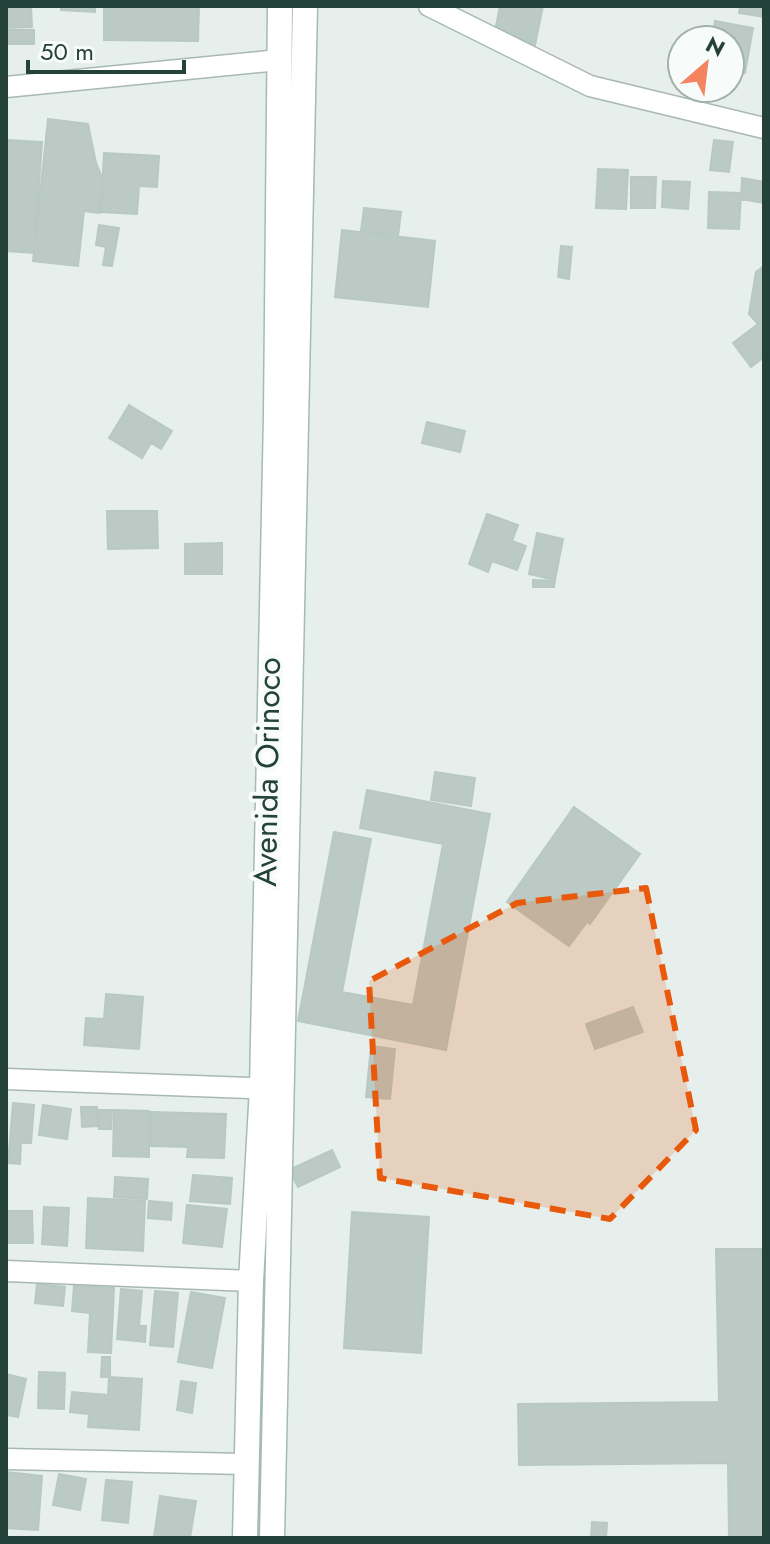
<svg xmlns="http://www.w3.org/2000/svg" width="770" height="1544" font-family="Jost,sans-serif">
	<style>
		.building { fill: #bbcac4; stroke: #b8c9c2; stroke-width: 2 }
		.lines { fill: none; stroke-linecap: round; stroke-linejoin: round }
		.street-casing { stroke: #a8b8b2; stroke-width: 23 }
		.secondary-casing { stroke: #a4bbb3; stroke-width: 27 }
		.street { stroke: #fff; stroke-width: 20 }
		.secondary { stroke: #fff; stroke-width: 24 }
		.marked { fill: #e8590c; fill-opacity: 0.2; stroke: #e8590c; stroke-width: 6; stroke-dasharray: 16 10; stroke-linejoin: round }
		.labels { text-anchor: middle; dominant-baseline: central; stroke-width: 8; stroke-linejoin: round; paint-order: stroke }
		.street-label { font-size: 32px; fill: #24423a; stroke: #f7fbf9 }
	</style>
	<rect width="100%" height="100%" fill="#e6efeb"/>
	<path class="building" d="M6 6H31L32 27 6 28Z
		M61 6H95V12L61 10Z
		M104 6H199L198 41 104 40Z
		M500 6H543L535 45 494 36Z
		M740 6H764V17L739 13Z
		M715 21 753 28 745 73 730 70V40H712Z
		M6 30H34V44H6Z
		M48 119 88 124 96 163 103 180 99 213 84 211 78 266 33 261Z
		M6 140 42 142 34 253 6 251Z
		M714 140 733 142 729 172 710 170Z
		M104 153 159 156 157 187 139 186 137 214 101 212Z
		M598 169 628 170 626 209 596 208Z
		M631 177H656L655 208H631Z
		M742 178 764 182V203L741 199Z
		M663 181 690 182 688 209 662 207Z
		M709 192 741 193 739 229 708 228Z
		M364 208 401 212 398 236 361 231Z
		M99 225 119 228 112 266 103 265 106 247 96 245Z
		M342 230 435 241 428 307 335 297Z
		M561 246 572 247 569 279 558 277Z
		M764 266V357L751 367 733 343 758 324 749 314 756 272Z
		M129 405 172 431 161 449 151 443 142 458 109 438Z
		M427 422 465 431 460 452 422 443Z
		M107 511H157L158 548 108 549Z
		M487 514 518 525 512 541 526 546 517 570 492 561 488 572 469 564Z
		M537 533 563 539 555 580 529 574Z
		M222 543V574H185V544Z
		M533 580 555 581 554 587H533Z
		M435 772 475 778 471 806 431 800Z
		M367 790 490 814 446 1050 298 1021 334 832 371 839 342 992 413 1005 443 844 360 828Z
		M574 807 640 854 590 924 587 922 569 946 507 902Z
		M106 994 143 997 139 1049 84 1045 86 1018 104 1019Z
		M633 1007 643 1032 595 1049 586 1024Z
		M371 1046 395 1049 390 1099 366 1097Z
		M13 1103 34 1105 31 1143H21L20 1164 8 1163Z
		M43 1105 71 1109 67 1139 39 1135Z
		M81 1107H97L98 1126 82 1127Z
		M99 1110H112L111 1129H99Z
		M114 1110 149 1111V1157L113 1156Z
		M151 1112 226 1114 224 1158 187 1157 188 1147 151 1146Z
		M332 1150 340 1167 298 1187 289 1170Z
		M193 1175 232 1178 230 1204 190 1201Z
		M115 1177 148 1179 147 1199 114 1197Z
		M88 1198 145 1201 143 1251 86 1248Z
		M149 1201 172 1203 171 1220 148 1218Z
		M187 1205 227 1209 222 1247 183 1243Z
		M44 1207 69 1208 67 1246 42 1244Z
		M6 1211H32L33 1243H6Z
		M352 1212 429 1217 421 1353 344 1348Z
		M716 1249H764V1538H729L728 1463 519 1465 518 1404 719 1402Z
		M37 1284 65 1287 63 1306 35 1303Z
		M74 1286 114 1288 111 1353 88 1352 90 1313 72 1311Z
		M121 1289 142 1291 139 1326H146L145 1342 117 1339Z
		M155 1291 178 1293 173 1347 150 1345Z
		M191 1292 225 1298 212 1368 178 1362Z
		M102 1357H110V1377H101Z
		M39 1372 65 1373 64 1409 38 1408Z
		M6 1374 26 1379 18 1417 6 1415Z
		M109 1377 142 1379 139 1430 88 1427 89 1414 70 1412 72 1392 108 1395Z
		M181 1381 196 1383 192 1413 177 1410Z
		M6 1472 42 1476 38 1530 6 1528Z
		M59 1474 86 1479 80 1510 53 1505Z
		M106 1480 132 1482 128 1523 102 1520Z
		M160 1496 196 1501 190 1538 154 1537Z
		M592 1522 607 1523 606 1538H591Z"/>
	<g class="lines">
		<g class="street-casing">
			<path id="street" d="M429 6 590 86 764 128
				M6 87 279 60
				M6 1079 275 1089
				M6 1271 251 1281
				M6 1459 245 1464"/>
		</g>
		<g class="secondary-casing">
			<path id="secondary" d="M245 1538 251 1281 262 1088 276 415 280 6
				M272 1538 305 6"/>
		</g>
		<use href="#street" class="street"/>
		<use href="#secondary" class="secondary"/>
	</g>
	<path class="marked" d="M646 888 696 1130 610 1219 380 1178 369 981 517 903Z"/>
	<g class="labels">
		<g class="street-label">
			<text transform="translate(267 772) rotate(-89)">Avenida Orinoco</text>
		</g>
	</g>
	<rect width="770" height="1544" fill="none" stroke="#24423a" stroke-width="16"/>
	<g transform="translate(706 64) rotate(28)"><circle r="38" fill="#f7fbf9" stroke="#a3b1ad" stroke-width="2"/>
	<path d="M0-6L14 30L0 20L-14 30Z" fill="#f4845f"/>
	<text y="-12" font-size="22" font-weight="bold" text-anchor="middle" fill="#24423a">N</text>
	</g>
	<path d="M28 60v12h156v-12" fill="none" stroke="#24423a" stroke-width="4"/>
	<text x="40" y="60" font-size="24" fill="#24423a" stroke="#f7fbf9" stroke-width="6" paint-order="stroke">50 m</text>
</svg>
